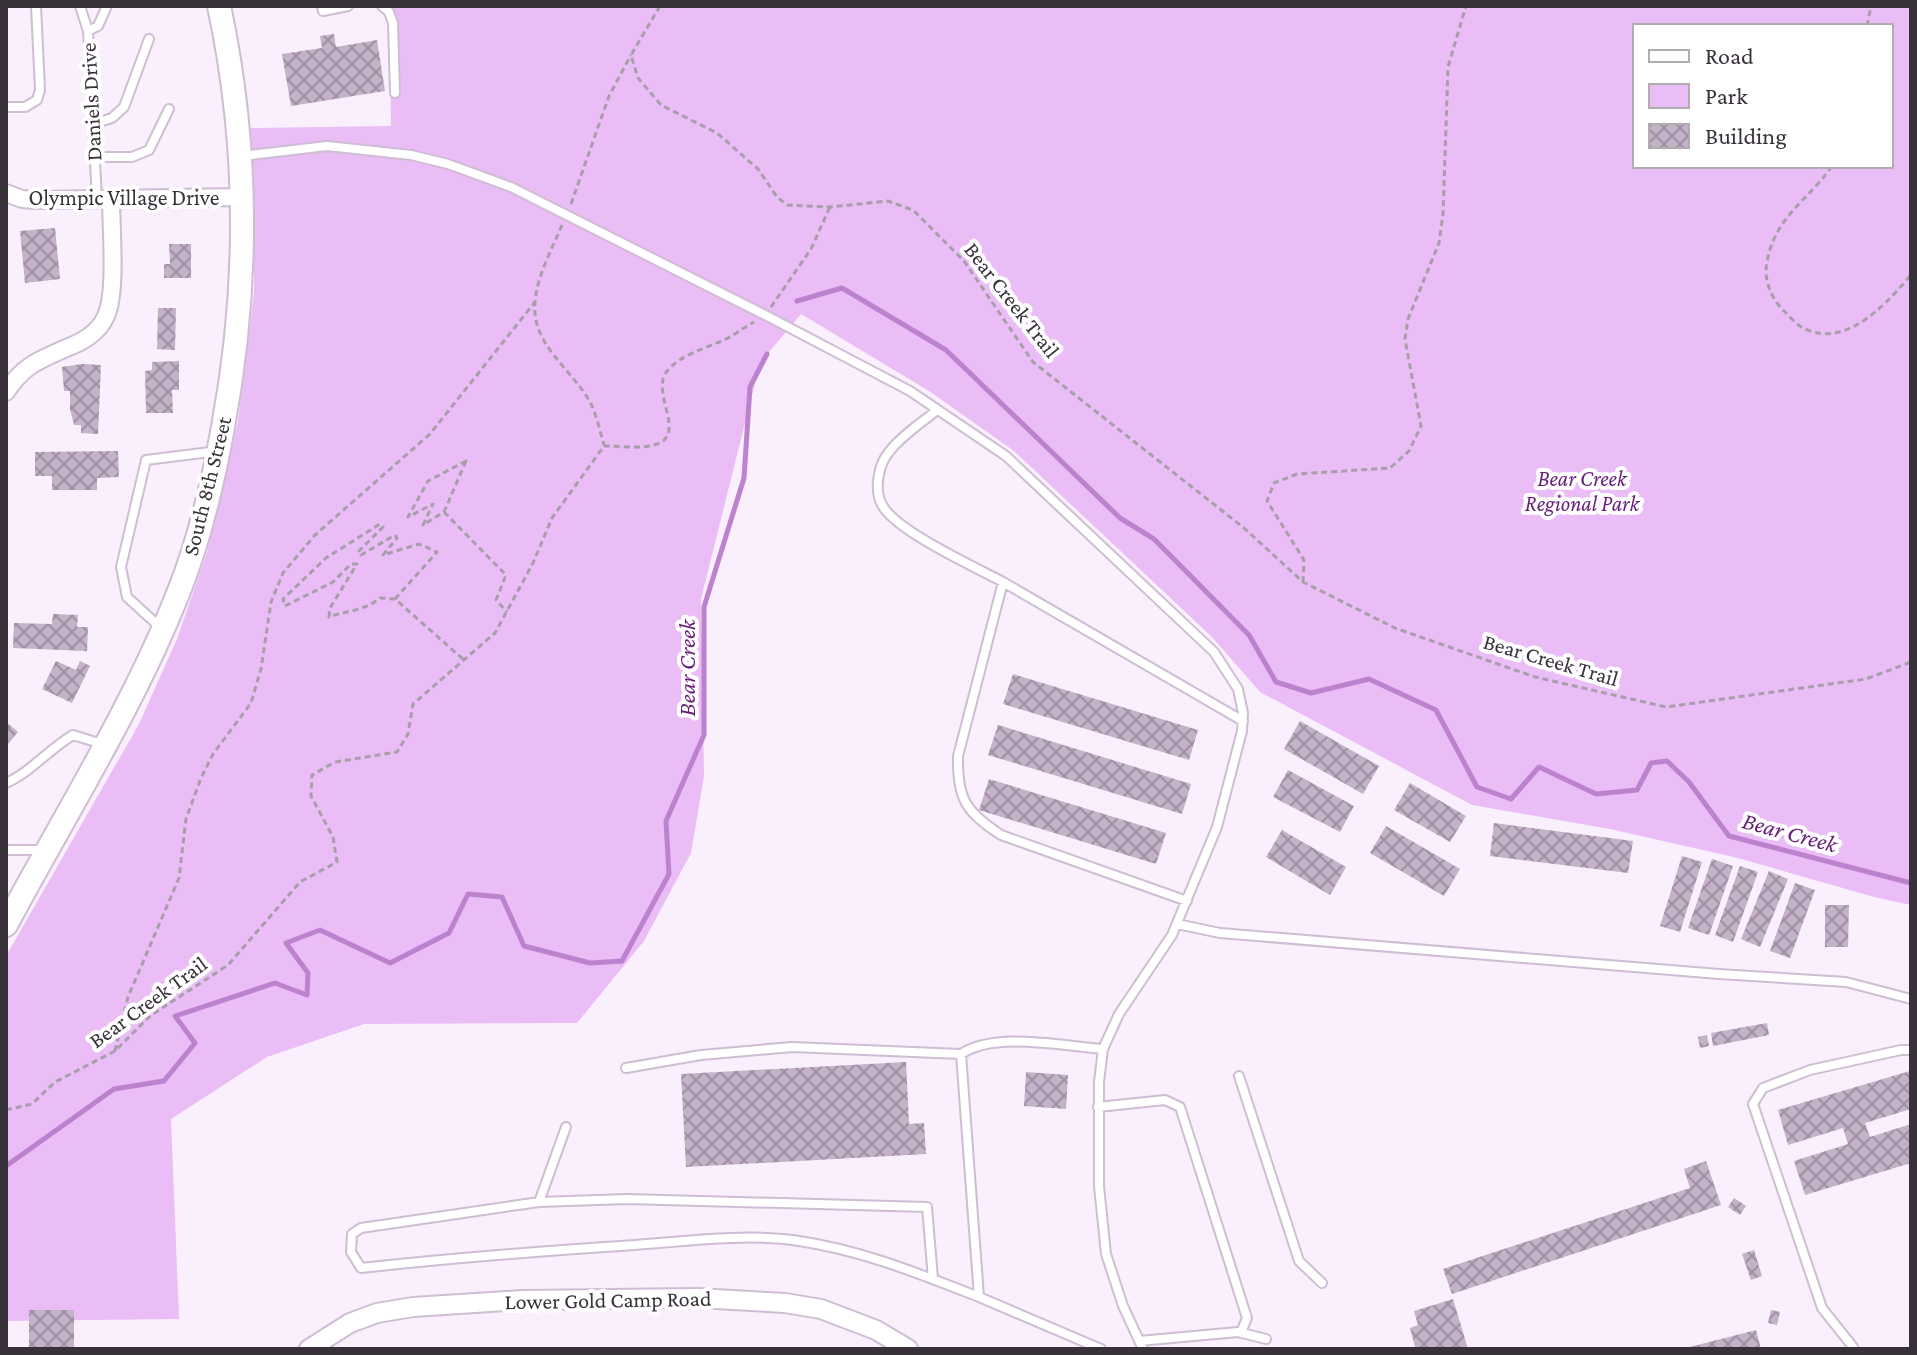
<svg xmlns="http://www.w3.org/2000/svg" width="1917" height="1355" font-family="'Crimson Pro',serif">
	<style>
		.green { fill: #eabdf7; fill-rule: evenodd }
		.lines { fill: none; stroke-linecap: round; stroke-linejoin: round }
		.stream { stroke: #bd82ce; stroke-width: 5 }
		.building { fill: url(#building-cross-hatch) }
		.service-casing { stroke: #cebdd3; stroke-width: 12 }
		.minor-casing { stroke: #cebdd3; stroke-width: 20 }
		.tertiary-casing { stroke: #cebdd3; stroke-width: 22 }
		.secondary-casing { stroke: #cebdd3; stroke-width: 26 }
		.path { stroke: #a89eaa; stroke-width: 3; stroke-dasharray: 6 4; stroke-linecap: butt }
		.service { stroke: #fff; stroke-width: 8 }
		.minor { stroke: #fff; stroke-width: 16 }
		.tertiary { stroke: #fff; stroke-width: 18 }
		.secondary { stroke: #fff; stroke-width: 22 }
		.labels { text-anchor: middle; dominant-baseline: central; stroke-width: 8; stroke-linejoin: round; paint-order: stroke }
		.street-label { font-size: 22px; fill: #38313a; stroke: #fff }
		.park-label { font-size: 22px; font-style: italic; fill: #671e7a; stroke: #fff }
		.water-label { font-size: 24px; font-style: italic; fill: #671d79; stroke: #fff }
	</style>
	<defs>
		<pattern id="building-cross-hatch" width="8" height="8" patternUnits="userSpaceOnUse" patternTransform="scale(2)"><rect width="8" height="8" fill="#c3b2c8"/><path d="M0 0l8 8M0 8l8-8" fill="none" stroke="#9f91a3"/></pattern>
	</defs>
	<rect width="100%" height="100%" fill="#faeffd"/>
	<path class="green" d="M390 6H1911V905L1874 897 1738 858 1610 829 1472 805 1260 692 1212 637 1014 451 929 391 801 314 760 363 701 599 704 776 691 853 644 941 577 1023 364 1024 267 1057 171 1119 179 1319 6 1321V956L139 724 177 639 207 552 238 421 254 293V236L245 128 391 126ZM1635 26H1891V166H1635Z"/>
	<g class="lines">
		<path class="stream" d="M797 301 842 288 946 350 1120 518 1154 539 1249 635 1276 682 1311 693 1369 679 1436 710 1477 787 1511 799 1539 767 1596 794 1637 790 1651 763 1667 761 1689 782 1729 836 1911 883
			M6 1166 114 1089 164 1081 195 1043 175 1016 275 983 307 995 308 973 286 943 320 930 390 963 449 933 468 894 502 897 524 946 590 963 622 961 669 874 666 821 704 735V607L744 478 750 387 767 354"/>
	</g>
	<path class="building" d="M334 34 336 47 377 40 385 91 291 106 282 54 322 48 320 36Z
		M55 228 60 279 25 283 20 231Z
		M169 244H191V278H164V264H170Z
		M158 308H176L175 350 157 349Z
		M179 361V390H172L173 413H146L145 371 152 370V362Z
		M82 364 101 365 98 434 81 433V425H74L70 409V391H64L62 367Z
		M118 451 119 477 97 478V490H52V476H35V452Z
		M53 614 78 615 77 627H88L87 651 13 648 14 623 52 624Z
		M56 661 76 670 80 661 90 666 72 703 42 689Z
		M1013 674 1198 730 1189 760 1003 704Z
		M1300 721 1379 766 1363 794 1284 749Z
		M6 722 18 732 6 746Z
		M998 725 1191 784 1182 814 988 755Z
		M1288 770 1354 806 1340 832 1273 797Z
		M989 779 1166 833 1156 864 979 810Z
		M1410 783 1466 816 1450 842 1394 810Z
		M1494 823 1633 841 1628 873 1490 856Z
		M1386 826 1460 869 1444 896 1370 853Z
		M1282 830 1346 867 1330 895 1266 857Z
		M1682 856 1702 862 1680 932 1660 926Z
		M1712 859 1733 866 1709 935 1688 928Z
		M1740 866 1758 872 1733 942 1715 935Z
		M1769 871 1788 879 1760 947 1741 939Z
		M1795 883 1815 890 1790 958 1770 951Z
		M1825 905H1849L1848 947H1825Z
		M1767 1023 1769 1035 1713 1046 1711 1033Z
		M1707 1035 1709 1046 1700 1048 1698 1037Z
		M906 1062 909 1124 924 1123 926 1154 686 1167 681 1074Z
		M1910 1071 1911 1109 1865 1123 1870 1137 1911 1124V1163L1805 1195 1794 1161 1848 1144 1843 1128 1788 1145 1778 1110Z
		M1026 1072 1068 1075 1066 1109 1024 1106Z
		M1706 1161 1721 1205 1452 1294 1443 1269 1690 1188 1684 1169Z
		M1734 1198 1746 1206 1740 1215 1728 1207Z
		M1754 1250 1762 1276 1751 1280 1742 1254Z
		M1453 1299 1468 1349H1410L1415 1347 1410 1328 1418 1325 1414 1311Z
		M29 1310H74V1349H29Z
		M1771 1310 1780 1312 1777 1325 1768 1323Z
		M1756 1330 1761 1349H1687L1686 1348Z"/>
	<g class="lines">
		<g class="service-casing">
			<path id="service" d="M80 6 88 31 97 199
				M322 6 323 11 348 6
				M382 6 389 12 393 23 395 93
				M88 31 98 26 107 6
				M6 107H25L37 100 40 90 36 6
				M93 124 112 118 124 107 149 39
				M242 156 327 146 411 155 448 164 511 187 771 318 910 391 1006 456 1214 652 1238 689 1243 713 1242 731 1217 827 1172 935 1119 1014 1103 1049 1099 1082V1186L1106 1254 1123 1306 1143 1349
				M94 157H132L149 150 169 109
				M936 411C921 423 901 436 889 452 878 465 874 490 882 505 896 531 975 567 1003 582
				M161 628 127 597 121 567 146 460 218 451
				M6 783C31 772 49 749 73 735L102 744
				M6 850H43
				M1187 901 1001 835C966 812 957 799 958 756L1003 582 1243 721
				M1177 924 1220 933 1719 974 1846 982 1911 999
				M626 1068 701 1055 792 1047 961 1054
				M1239 1076 1299 1261 1322 1283
				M1098 1107 1165 1100 1180 1107 1247 1318 1242 1330 1238 1332 1139 1341
				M539 1202 566 1127
				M933 1279 927 1207 627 1199 539 1202 361 1228 352 1234 351 1252 361 1268C452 1258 543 1251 635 1245 686 1241 748 1233 799 1241 861 1250 920 1274 979 1297
				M1238 1332 1266 1339
				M1853 1347 1822 1308 1753 1104 1763 1088 1810 1070 1901 1050H1911
				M1101 1349 979 1297 961 1054C995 1031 1063 1046 1103 1049"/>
		</g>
		<g class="minor-casing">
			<path id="minor" d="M6 193 22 199 36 200 244 197
				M6 392C23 366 37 361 64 349 82 342 98 334 106 316 117 292 111 227 111 199"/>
		</g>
		<g class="tertiary-casing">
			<path id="tertiary" d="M309 1349 350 1323 377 1313 413 1307 522 1300 698 1298 785 1303 821 1309 876 1330 908 1349"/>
		</g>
		<g class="secondary-casing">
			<path id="secondary" d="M6 925C65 814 133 708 179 591 200 538 213 483 223 427 249 287 249 146 219 6"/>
		</g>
		<path class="path" d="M660 6 631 55 638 78 661 105 717 133 758 169 777 197 787 205 830 207 888 201 913 210 964 261 1033 362 1244 528 1303 582 1395 628 1535 677 1666 707 1866 679 1911 662
			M1867 26 1871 6
			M1832 166C1809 200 1775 216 1767 262 1763 280 1772 300 1785 312 1790 317 1797 325 1803 328 1846 350 1887 303 1911 275
			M571 204 609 96 631 55
			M562 225C552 249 537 276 535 302 531 346 573 369 591 404 597 416 600 432 604 445
			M771 307 811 249 830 207
			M466 461 444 512 423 525 433 504 408 517 428 481Z
			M444 512 506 575 496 600 507 612
			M1303 582 1304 560 1267 501 1274 483 1297 474 1390 468 1409 451 1421 426 1405 339 1408 319 1439 243 1443 214 1448 67 1466 6
			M395 599 437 552 419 544 383 555 397 538 395 535 361 555 358 552 383 527 380 524 326 558 283 599 285 606 333 582 351 564H357L330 608 329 617C348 610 365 611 380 598L395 599 464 660
			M115 1051 128 997 179 878 186 819 201 778 213 754 251 703 261 669 271 602 283 573 315 535 430 434 535 302
			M6 1110 32 1104 55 1082 115 1051 150 1016 228 965 300 882 337 862 333 837 311 796 312 775 335 762 397 752 408 734 413 704 495 633 533 563 552 518 604 446C620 446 639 449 654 445 690 436 648 391 668 370 683 353 708 348 728 338 737 333 745 327 754 322"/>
		<use href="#service" class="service"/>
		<use href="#minor" class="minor"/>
		<use href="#tertiary" class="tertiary"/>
		<use href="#secondary" class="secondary"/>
	</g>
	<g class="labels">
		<g class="street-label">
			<text transform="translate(91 102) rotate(-93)">Daniels Drive</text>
			<text x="124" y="197">Olympic Village Drive</text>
			<text transform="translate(1012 300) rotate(52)">Bear Creek Trail</text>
			<text transform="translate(207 486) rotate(-76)">South 8th Street</text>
			<text transform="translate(1551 660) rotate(16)">Bear Creek Trail</text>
			<text transform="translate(148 1002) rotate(-36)">Bear Creek Trail</text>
			<text transform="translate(608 1300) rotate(-1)">Lower Gold Camp Road</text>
		</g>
		<g class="park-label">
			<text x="1582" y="478">Bear Creek<tspan x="1582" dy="25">Regional Park</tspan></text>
		</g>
		<g class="water-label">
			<text transform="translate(686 668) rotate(-90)">Bear Creek</text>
			<text transform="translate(1790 832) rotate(15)">Bear Creek</text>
		</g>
	</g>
	<rect width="1917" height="1355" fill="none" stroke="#38313a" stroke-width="16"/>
	<rect x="1633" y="24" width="260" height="144" fill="#ffffff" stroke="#afadb0" stroke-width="2"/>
	<rect x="1649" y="50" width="40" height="12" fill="#ffffff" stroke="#afadb0" stroke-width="2"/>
	<text x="1705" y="64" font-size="24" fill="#38313a">Road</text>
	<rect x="1649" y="84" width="40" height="24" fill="#eabdf7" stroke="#afadb0" stroke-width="2"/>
	<text x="1705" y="104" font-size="24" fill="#38313a">Park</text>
	<rect x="1649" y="124" width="40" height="24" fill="url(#building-cross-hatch)" stroke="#afadb0" stroke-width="2"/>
	<text x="1705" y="144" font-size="24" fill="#38313a">Building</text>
</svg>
